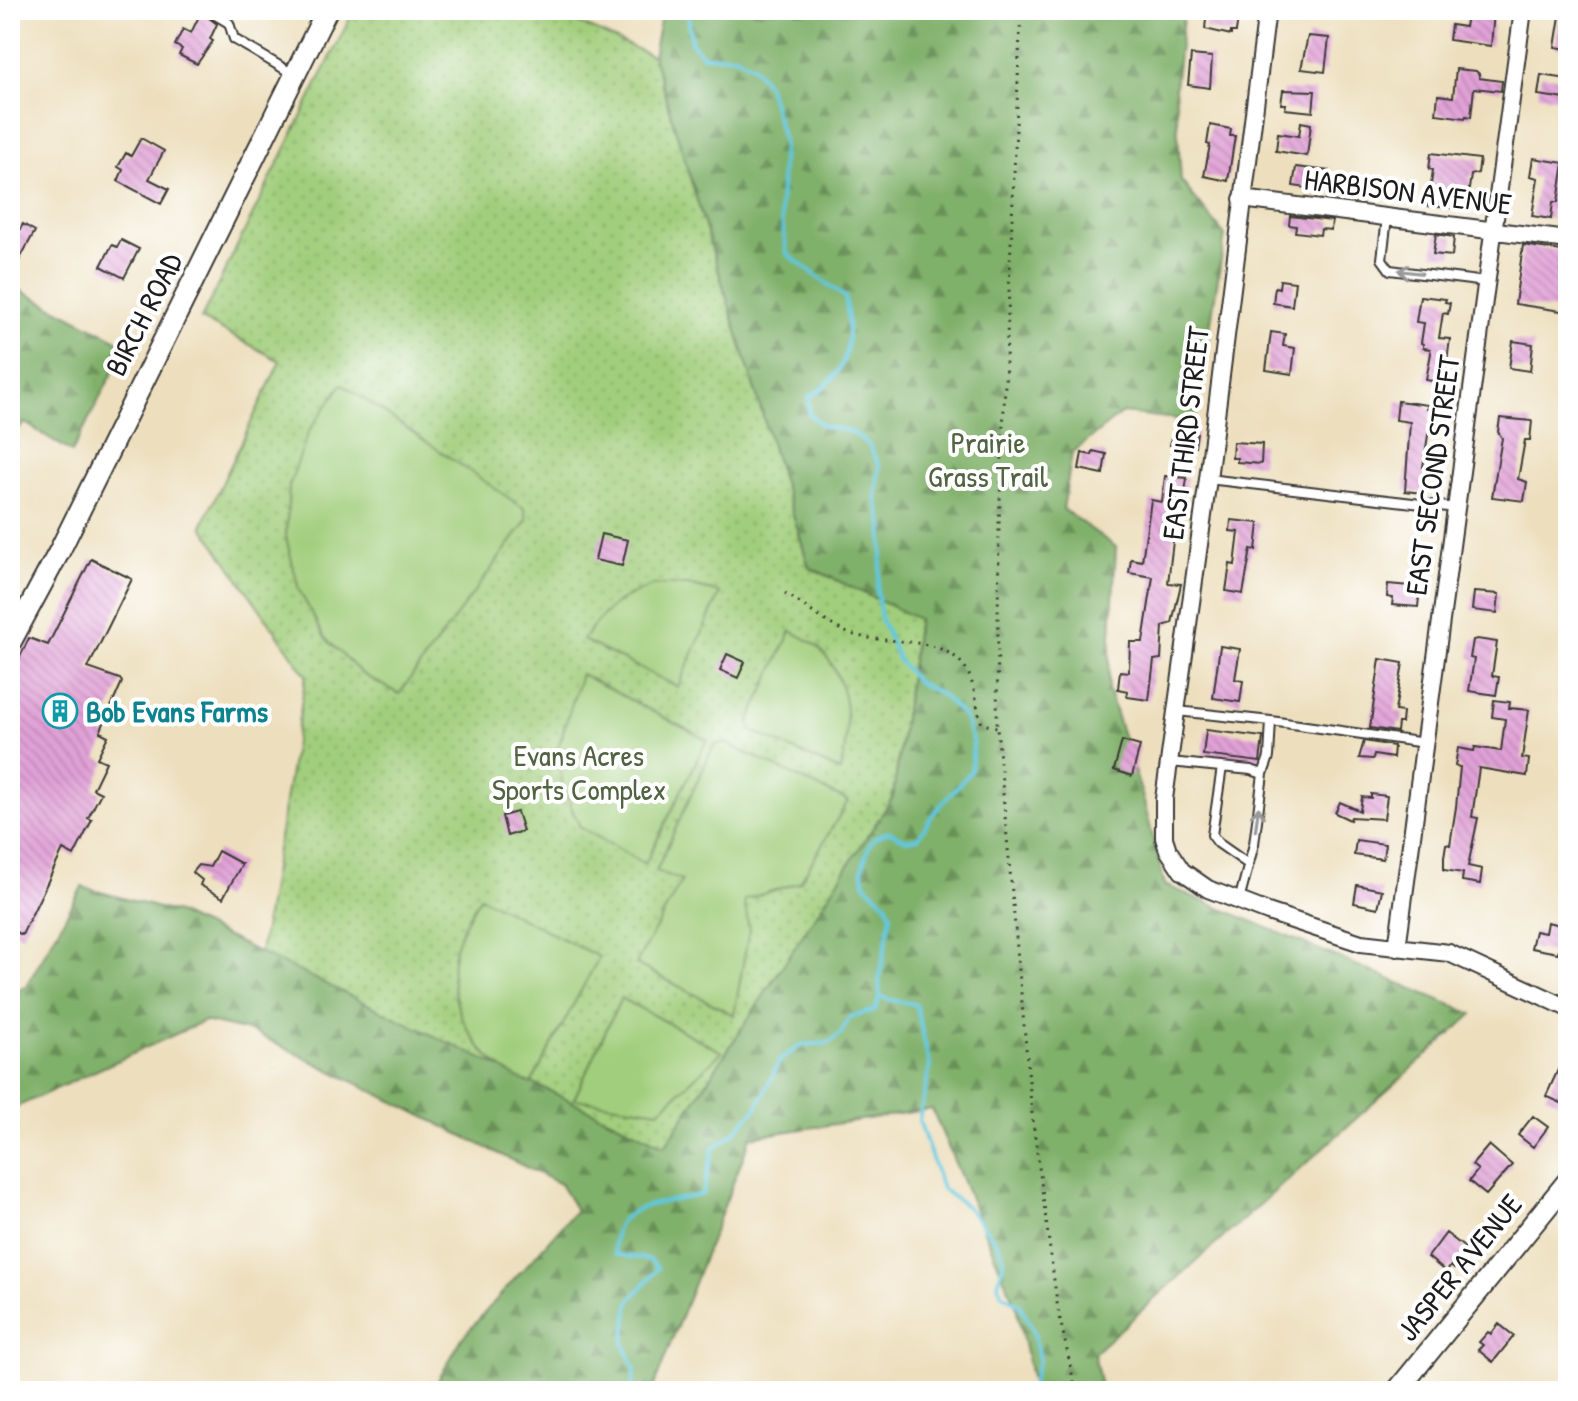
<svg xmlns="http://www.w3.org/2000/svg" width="1578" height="1401" font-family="'Patrick Hand',sans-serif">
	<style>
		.grass { fill: url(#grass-dots); stroke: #5e754c; stroke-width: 2 }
		.forest { fill: url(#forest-firs); stroke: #4e6644; stroke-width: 2 }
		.pitch { fill: #a1ce7b; stroke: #5e754c; stroke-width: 2 }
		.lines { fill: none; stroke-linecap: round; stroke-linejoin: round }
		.stream { stroke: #60c7dd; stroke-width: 4 }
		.building { fill: url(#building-back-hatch) }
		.service-casing { stroke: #3b3934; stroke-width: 12 }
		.minor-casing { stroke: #3b3934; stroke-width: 20 }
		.tertiary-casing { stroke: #3b3934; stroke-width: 24 }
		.path { stroke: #3b3934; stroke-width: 3; stroke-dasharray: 2 6; stroke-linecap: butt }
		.service { stroke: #fff; stroke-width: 8 }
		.minor { stroke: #fff; stroke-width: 16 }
		.tertiary { stroke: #fff; stroke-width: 20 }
		.oneway { stroke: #999 }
		.labels { text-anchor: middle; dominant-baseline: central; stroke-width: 8; stroke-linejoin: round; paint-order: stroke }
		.street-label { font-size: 30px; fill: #1c1c1c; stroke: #fff }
		.park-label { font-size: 30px; fill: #516342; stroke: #fff }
		.culture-label { font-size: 30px; font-weight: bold; fill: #0d838f; stroke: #fff; text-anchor: start }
	</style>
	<defs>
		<pattern id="grass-dots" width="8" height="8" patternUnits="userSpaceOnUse" patternTransform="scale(2)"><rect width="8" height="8" fill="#a1ce7b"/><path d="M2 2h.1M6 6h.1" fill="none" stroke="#8ab06a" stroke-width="1.8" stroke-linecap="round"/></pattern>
		<pattern id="forest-firs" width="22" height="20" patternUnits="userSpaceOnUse" patternTransform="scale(2)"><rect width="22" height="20" fill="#80b16b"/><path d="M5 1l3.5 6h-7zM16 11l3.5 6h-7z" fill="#688f57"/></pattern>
		<pattern id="building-back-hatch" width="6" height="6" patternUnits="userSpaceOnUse" patternTransform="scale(2)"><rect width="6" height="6" fill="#e0a0d6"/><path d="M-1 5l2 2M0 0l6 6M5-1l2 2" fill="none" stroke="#c089b7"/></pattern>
	</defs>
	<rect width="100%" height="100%" fill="#fff"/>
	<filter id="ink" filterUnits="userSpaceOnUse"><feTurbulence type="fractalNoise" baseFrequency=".0125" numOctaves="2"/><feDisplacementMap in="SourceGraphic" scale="16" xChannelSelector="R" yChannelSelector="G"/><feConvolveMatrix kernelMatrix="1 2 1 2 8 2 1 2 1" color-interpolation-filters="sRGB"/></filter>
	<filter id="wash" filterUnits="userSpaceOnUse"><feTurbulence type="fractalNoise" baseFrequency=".006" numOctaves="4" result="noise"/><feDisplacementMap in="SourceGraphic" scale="32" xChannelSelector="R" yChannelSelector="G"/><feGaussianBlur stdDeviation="1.8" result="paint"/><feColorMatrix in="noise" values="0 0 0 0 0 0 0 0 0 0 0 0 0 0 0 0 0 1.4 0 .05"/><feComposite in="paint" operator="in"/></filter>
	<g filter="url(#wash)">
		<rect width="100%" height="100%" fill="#eddfbd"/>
		<path class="grass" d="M354 10H549L653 56 809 567 918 618 893 797 666 1191 259 959 306 675 202 526 280 361 201 319Z"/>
		<path class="forest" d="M662 10H1184L1175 87 1181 181 1225 235 1195 421 1122 413 1072 453 1063 509 1116 547 1108 689 1143 798 1165 885 1473 1014 1094 1353 1102 1391H1034L1016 1306 932 1109 751 1137 652 1391H432L462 1338 576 1210 560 1184 253 1032 204 1021 10 1110V992L26 987 82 887 177 913 665 1146 893 797 918 619 809 567 653 56Z
			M10 285 127 345 72 452 25 423 10 437Z"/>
		<path class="pitch" d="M342 384 525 509 527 520 399 694 362 674 325 638 299 590 286 537 289 486 309 431Z
			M654 585H688L720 593 678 687 583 640C604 609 618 599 654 585Z
			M791 631C800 636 811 641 818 647 851 680 851 730 840 771L752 731 749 722Z
			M581 674 707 740 645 864 580 827 562 786 559 745Z
			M725 743 848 801 800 882 744 900 749 930 734 1015 636 964 682 880 656 871 714 745Z
			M480 897 599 957 531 1084C481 1065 448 1014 453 960 455 938 469 916 480 897Z
			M621 998 722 1052 659 1111 574 1099Z"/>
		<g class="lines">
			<path class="stream" d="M880 996C893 1003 903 1000 916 1005L930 1066 919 1120 942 1189 967 1207 997 1243 1004 1258 998 1285 1002 1294 1019 1304 1033 1329 1039 1360 1030 1391
				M632 1391 635 1369 624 1344 629 1302 658 1268 650 1260 615 1254C606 1199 668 1205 703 1194L713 1149 734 1133 758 1106 780 1060 801 1045 829 1043 841 1033 850 1017 875 1010 880 996 879 980 891 915 886 903 865 884 862 869 870 843 877 836 890 832 906 840 918 838 933 814 971 771 973 743 965 718 942 695 917 682 899 661 881 619 877 591 882 556 883 524 876 499 879 466 869 445 852 432 823 426 809 414V397C851 374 852 340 845 297L787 254 780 209 783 140 768 86 753 66 735 56H703L691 42 688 10"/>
		</g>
		<g id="blocks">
			<path class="building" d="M1207 10 1239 12 1236 32H1231V35L1205 29Z
				M1468 10 1494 12 1491 46 1449 40 1451 25 1465 27Z
				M1561 10H1568V49L1555 47Z
				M201 12 217 24 210 39 213 41 197 64 179 55 182 49 175 45 183 29 191 33Z
				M1308 36 1329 38 1325 72 1301 69Z
				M1191 55 1212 57 1210 88 1188 85Z
				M1456 69 1476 71 1479 74V78L1502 81 1501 91 1474 88 1471 117 1466 116 1465 118 1436 114 1438 95 1453 97Z
				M1541 75 1568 79 1566 99 1538 95Z
				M1283 90 1315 91 1313 112 1285 109 1286 104H1281Z
				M1301 122 1311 124 1307 156 1276 151 1278 133 1299 136Z
				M1210 125 1231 129 1230 136H1235L1228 181 1204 176 1210 145 1207 144Z
				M141 138 164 151 149 179 169 189 161 204 118 181 123 170 118 167 126 153 131 156Z
				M1431 153 1480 159 1478 173 1471 175 1466 209 1428 206 1433 170 1429 169Z
				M1533 158 1564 163 1558 202H1553L1551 219 1532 216 1538 178 1530 176Z
				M1296 167 1329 171V177L1337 178 1335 192 1293 186Z
				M1290 216 1332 221 1331 230 1321 229 1320 235 1295 232 1296 226 1289 225Z
				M23 224 35 231 10 277V248Z
				M1436 234 1454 237 1452 256 1433 254Z
				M121 240 139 249 124 278 101 266 112 245 117 247Z
				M1523 245 1568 252V312L1515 304Z
				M1280 280 1295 282 1292 306 1273 303 1275 287 1279 288Z
				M1420 296 1446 299 1445 302 1450 303 1448 314 1443 313 1439 338 1450 339 1444 383 1426 380 1431 353 1430 349 1423 348V344L1421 343 1424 323 1416 322Z
				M1271 332 1285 334 1283 346 1295 348 1292 374 1266 370Z
				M1513 341 1533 344 1530 371 1509 368Z
				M1398 401 1428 405 1427 409 1432 410 1423 467H1427L1423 493 1405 491 1410 422 1396 420Z
				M1500 418 1532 421 1530 440H1525L1518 479 1527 482 1524 501 1492 497 1502 438 1498 432Z
				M1175 424 1185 426 1197 432 1195 447 1170 445Z
				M1233 442 1262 444 1261 464 1237 462V458H1232Z
				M1093 451 1106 454 1103 474 1079 469 1082 453 1092 455Z
				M1165 476 1187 478 1184 500 1178 499 1168 583 1181 584 1172 623 1163 626 1161 659 1154 660 1149 700 1127 697 1128 691 1118 689 1120 671 1129 672 1130 642H1143L1153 577 1129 573 1131 559 1142 561 1151 500 1162 502Z
				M1231 520 1259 523 1256 550 1251 549 1243 594 1226 591 1230 564 1235 565 1239 532 1230 531Z
				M601 534 628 540 622 566 595 560Z
				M91 559 132 579 88 668 120 679 122 682 100 732 108 736 97 758 106 762 93 789 101 793 88 818 92 820 74 856 63 850 22 935 10 929V678L29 638 48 645Z
				M1388 584 1420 587 1418 607 1392 605 1393 598 1387 597Z
				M1474 592 1499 594 1497 613 1472 610Z
				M1477 639 1497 642 1492 676 1499 677 1496 695 1469 691 1474 659 1470 658 1473 640Z
				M1220 646 1240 649 1235 679 1243 681 1240 702 1213 698Z
				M727 654 745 662 738 678 720 670Z
				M1380 659 1403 663 1395 711 1403 712 1402 723H1398L1397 732 1370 728Z
				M1494 700 1510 702 1509 708 1529 710 1522 758 1529 759 1527 776 1479 768 1472 817 1478 818 1468 866 1482 869 1480 884 1462 881 1463 873 1444 870V857L1446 844 1450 845 1456 807 1460 767 1455 766 1458 748 1474 751 1475 747 1501 751 1505 719 1492 717Z
				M1206 730 1263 737 1260 762 1203 755Z
				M1122 741 1140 746 1132 776 1114 770Z
				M1364 741 1394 746 1393 758 1374 755 1373 759 1359 758Z
				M1371 794 1387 796 1384 819 1351 817 1350 820 1335 813 1340 802 1360 811 1362 797 1371 798Z
				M517 812 523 831 507 836 502 816Z
				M1356 840 1385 844 1383 859 1354 855Z
				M218 851 242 864 223 898 200 885 202 880 192 872 198 865 210 867Z
				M1357 885 1382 890 1378 908 1354 903Z
				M1547 922 1564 926 1558 953 1531 948 1535 931 1545 933Z
				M1568 1048V1094L1563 1104 1546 1096Z
				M1533 1116 1548 1127 1533 1147 1518 1135Z
				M1489 1145 1512 1165 1486 1195 1469 1181 1478 1170 1472 1165Z
				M1446 1233 1465 1248 1461 1253 1465 1256 1454 1269 1451 1266 1446 1272 1428 1257Z
				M1499 1324 1514 1336 1493 1362 1478 1350 1483 1345 1479 1342 1488 1332 1491 1334Z"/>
		</g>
	</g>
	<g filter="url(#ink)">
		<use href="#blocks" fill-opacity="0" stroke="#3b3934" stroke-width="2"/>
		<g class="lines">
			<g class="service-casing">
				<path id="service" d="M207 10 229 23 234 39 293 74
					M1387 218 1382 259 1390 270 1486 282
					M1208 479 1456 508
					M1177 711 1271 721 1425 743
					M1170 762 1251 770 1263 774
					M1222 767 1212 835 1218 843 1248 864
					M1239 901 1254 844 1263 774 1269 757 1271 721"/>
			</g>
			<g class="minor-casing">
				<path id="minor" d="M1267 10 1208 479 1164 799V838L1168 850 1182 871 1208 889 1268 912 1361 943 1449 953 1568 1008
					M1242 199 1568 240
					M1397 948 1523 10"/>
			</g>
			<g class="tertiary-casing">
				<path id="tertiary" d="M10 643 59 552 327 10
					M1397 1391 1568 1181"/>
			</g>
			<path class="path" d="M1021 10 999 524 997 727 1032 1114 1058 1310 1076 1391
				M785 593C805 606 826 624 848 633 881 646 939 633 964 666 976 683 975 705 982 724L997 727"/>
			<use href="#service" class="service"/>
			<use href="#minor" class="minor"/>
			<use href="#tertiary" class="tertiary"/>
		</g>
		<defs><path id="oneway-shaft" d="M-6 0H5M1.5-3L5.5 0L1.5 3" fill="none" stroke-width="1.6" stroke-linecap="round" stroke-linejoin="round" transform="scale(2)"/></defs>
		<g class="oneway">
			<use href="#oneway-shaft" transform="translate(1410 272) rotate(-173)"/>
			<use href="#oneway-shaft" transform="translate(1257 819) rotate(-82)"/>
		</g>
	</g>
	<defs>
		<g id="building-ring" transform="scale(1.8)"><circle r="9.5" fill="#fff" stroke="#0f9aa8" stroke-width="1.5"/><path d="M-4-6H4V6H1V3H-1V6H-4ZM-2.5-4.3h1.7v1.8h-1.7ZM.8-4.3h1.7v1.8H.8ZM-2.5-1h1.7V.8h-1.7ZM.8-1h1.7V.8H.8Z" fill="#0f9aa8"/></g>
	</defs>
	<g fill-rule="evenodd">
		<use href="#building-ring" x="60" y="711"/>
	</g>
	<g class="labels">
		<g class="street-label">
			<text transform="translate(1408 191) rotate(7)">HARBISON AVENUE</text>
			<text transform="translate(143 314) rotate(-63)">BIRCH ROAD</text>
			<text transform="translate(1185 433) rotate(-83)">EAST THIRD STREET</text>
			<text transform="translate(1432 475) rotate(-82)">EAST SECOND STREET</text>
			<text transform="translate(1459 1267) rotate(-51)">JASPER AVENUE</text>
		</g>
		<g class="park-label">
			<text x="988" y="442">Prairie<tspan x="988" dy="34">Grass Trail</tspan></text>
			<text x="579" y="755">Evans Acres<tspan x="579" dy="34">Sports Complex</tspan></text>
		</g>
		<g class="culture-label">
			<text x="86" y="711">Bob Evans Farms</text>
		</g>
	</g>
	<rect width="1578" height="1401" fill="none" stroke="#fff" stroke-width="40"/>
</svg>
